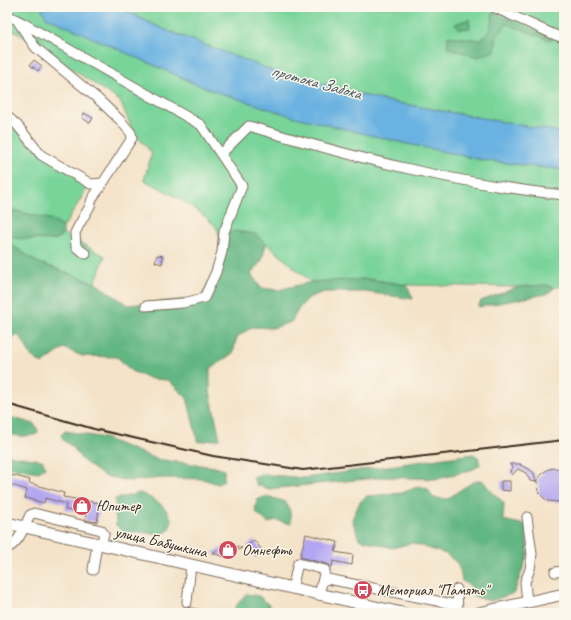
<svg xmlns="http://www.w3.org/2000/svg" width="571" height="620" font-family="Caveat,sans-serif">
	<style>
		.green { fill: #79d49a; stroke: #5a7f5c }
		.forest { fill: #62b682; stroke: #4e7050 }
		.water { fill: #6ab2e1; stroke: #526e80 }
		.building { fill: #b2a5f1 }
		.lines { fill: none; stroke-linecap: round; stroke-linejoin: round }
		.minor-casing { stroke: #7c6b5a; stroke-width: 11 }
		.major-casing { stroke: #7c6b5a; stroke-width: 13 }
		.minor { stroke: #fff; stroke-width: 9 }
		.major { stroke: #fff; stroke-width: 11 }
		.rail { stroke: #3b2a1e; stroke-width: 2 }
		.labels { text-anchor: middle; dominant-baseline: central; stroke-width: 3; stroke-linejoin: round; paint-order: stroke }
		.poi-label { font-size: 16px; fill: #3b2a1e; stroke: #fbf7ec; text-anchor: start }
		.street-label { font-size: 16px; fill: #3b2a1e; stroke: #fbf7ec }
		.water-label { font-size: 17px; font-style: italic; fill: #4b5a62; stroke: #fbf7ec }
	</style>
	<rect width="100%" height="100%" fill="#fbf7ec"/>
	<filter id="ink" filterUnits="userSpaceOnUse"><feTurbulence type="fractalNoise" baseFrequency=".025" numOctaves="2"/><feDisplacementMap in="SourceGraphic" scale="8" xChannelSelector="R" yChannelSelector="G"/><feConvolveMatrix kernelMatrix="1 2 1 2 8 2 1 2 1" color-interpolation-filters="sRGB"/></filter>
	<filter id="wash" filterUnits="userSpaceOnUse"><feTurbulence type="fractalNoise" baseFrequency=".012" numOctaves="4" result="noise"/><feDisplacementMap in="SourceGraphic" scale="16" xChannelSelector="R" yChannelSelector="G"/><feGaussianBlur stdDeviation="0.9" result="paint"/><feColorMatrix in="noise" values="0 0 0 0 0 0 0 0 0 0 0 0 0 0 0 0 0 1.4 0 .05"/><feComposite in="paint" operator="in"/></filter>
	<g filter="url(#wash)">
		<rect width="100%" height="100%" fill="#f4e3c9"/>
		<path class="green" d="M7 7H41L47 17 205 88 399 142 483 160 564 170V285L554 288 546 285 518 287 407 285 367 279 311 282 255 234 220 240C219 236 218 229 215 226 199 208 166 191 144 180L152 153 134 133 120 101 7 26Z
			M118 7H262L269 10 305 7H564V133L382 100 271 70 163 29Z
			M7 122 88 187 63 228 53 220 16 211 7 206Z
			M7 232 15 238 55 240 63 234 105 256 95 283 37 262 7 242Z"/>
		<path class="forest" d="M493 13 552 38V41L507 24 497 36 495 51 478 57 448 48V36L481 40 490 30Z
			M469 19 470 28 460 29 455 24Z
			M7 206 16 211 53 220 63 228V234L55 240 15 238 7 232Z
			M234 231 255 234 266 244 262 260 251 274 261 288 278 290 311 282 367 279 407 285 413 299 365 292H324L310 297 300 307 291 322 273 328 252 327 237 337 233 353 210 369V392L220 439 198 442 187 398 168 380 152 379 131 371 117 357 82 356 64 348 42 364 30 355 24 342 18 335 9 341 7 348V242L37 262 95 283 128 305 201 298 219 260 220 240Z
			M546 285 554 288 547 294 478 307 481 301 518 287Z
			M7 416 34 424 38 430 37 434C27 437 16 437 7 433Z
			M65 431 104 438 156 459 215 467 224 470V480L218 484 203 479 162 478 130 481 104 476 82 460 73 447 63 440 61 435Z
			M7 454 13 456 42 460 46 467 39 472 7 467Z
			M473 454 478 457 480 465 474 469 438 479 385 477 269 489 257 485 253 478 260 474 304 478Z
			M482 480 493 493 504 503 503 520 526 525 528 554 514 593 491 601 472 596 473 588 462 581 460 570 456 562 446 554 412 543 392 548 359 539 352 519 360 502 367 496 402 493 420 486 428 489 433 498 448 499 460 490 473 482Z
			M140 493C155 500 167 505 172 521L168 531 160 535 142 532H123L116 525 115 499Z
			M267 496 286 502 290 511 291 524 275 520 268 523 255 511 257 500Z
			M246 594 259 596 271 607 273 613H232L236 606Z"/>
		<path class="water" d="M41 7H118L163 29 271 70 382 100 564 133V170L483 160 399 142 291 116 205 88 46 17Z"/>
		<g id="blocks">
			<path class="building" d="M34 60 42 66 38 71 30 65Z
				M84 113 93 118 90 123 82 118Z
				M157 255 163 256 162 264 155 262Z
				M510 464H521L520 465 529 469 534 473 536 481 544 472 549 469 555 468 564 471V500L558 502 547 501 539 493 538 482 530 481 526 473 518 469 512 475 510 471 513 467 510 465Z
				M12 475 30 480 29 483 64 493 63 497 100 503 97 522 85 520 86 512 65 510 66 504 45 498 44 503 25 498 27 490 9 484Z
				M501 481H510V491L501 490Z
				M306 534 338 542 335 552 353 555 352 565 333 561 332 567 327 564 300 557Z
				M254 540 263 551 256 557 247 546Z
				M232 543 235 546 242 548 225 557 212 553Z
				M185 607 203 610V613H184Z"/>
		</g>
	</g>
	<g filter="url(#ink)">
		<use href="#blocks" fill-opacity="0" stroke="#7c6b5a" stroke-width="1"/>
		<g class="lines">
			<g class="minor-casing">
				<path id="minor" d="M493 7 555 35 564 38
					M7 15 23 23 201 125 242 186 224 232 222 252 216 272 204 298 183 303 146 306
					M7 116 17 125 41 155 91 184 103 183 132 138 131 133 120 120 98 99 35 47 17 20
					M221 154 249 126C352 157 457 184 564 195
					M86 254 76 247 75 233 79 225 90 206 92 199 103 183
					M7 548C19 544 25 525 30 515L34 513 101 530 104 534 101 545
					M93 570 97 544
					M555 572 564 571
					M323 578 457 605
					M292 589 298 563 325 570 319 595
					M457 589 458 613
					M187 602 191 565
					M527 602 525 582 530 569 532 554 527 517"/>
			</g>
			<g class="major-casing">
				<path id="major" d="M7 523 402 613
					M479 613 564 594"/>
			</g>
			<use href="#minor" class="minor"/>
			<use href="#major" class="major"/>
			<path class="rail" d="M7 404 94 429 213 456 303 470 564 440"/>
		</g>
	</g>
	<defs>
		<g id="shop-disc" transform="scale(1)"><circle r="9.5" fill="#d1495b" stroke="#fbf7ec"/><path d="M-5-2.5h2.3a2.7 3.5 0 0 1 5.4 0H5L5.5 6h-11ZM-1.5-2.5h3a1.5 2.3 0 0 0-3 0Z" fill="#fff"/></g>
		<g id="bus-disc" transform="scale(1)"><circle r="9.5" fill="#d1495b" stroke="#fbf7ec"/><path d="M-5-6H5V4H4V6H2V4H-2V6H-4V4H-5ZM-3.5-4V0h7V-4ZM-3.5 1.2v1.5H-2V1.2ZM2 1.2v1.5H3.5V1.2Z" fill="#fff"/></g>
	</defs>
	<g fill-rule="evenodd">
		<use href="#shop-disc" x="82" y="506"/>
		<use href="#shop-disc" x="228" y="550"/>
		<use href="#bus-disc" x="363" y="590"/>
	</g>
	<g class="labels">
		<g class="poi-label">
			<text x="96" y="506">Юпитер</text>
			<text x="242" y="550">Омнефть</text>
			<text x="377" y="590">Мемориал "Память"</text>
		</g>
		<g class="street-label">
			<text transform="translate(161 542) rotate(13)">улица Бабушкина</text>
		</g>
		<g class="water-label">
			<text transform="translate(316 82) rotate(15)">протока Забока</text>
		</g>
	</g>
	<rect width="571" height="620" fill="none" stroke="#fbf7ec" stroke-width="24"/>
</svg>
